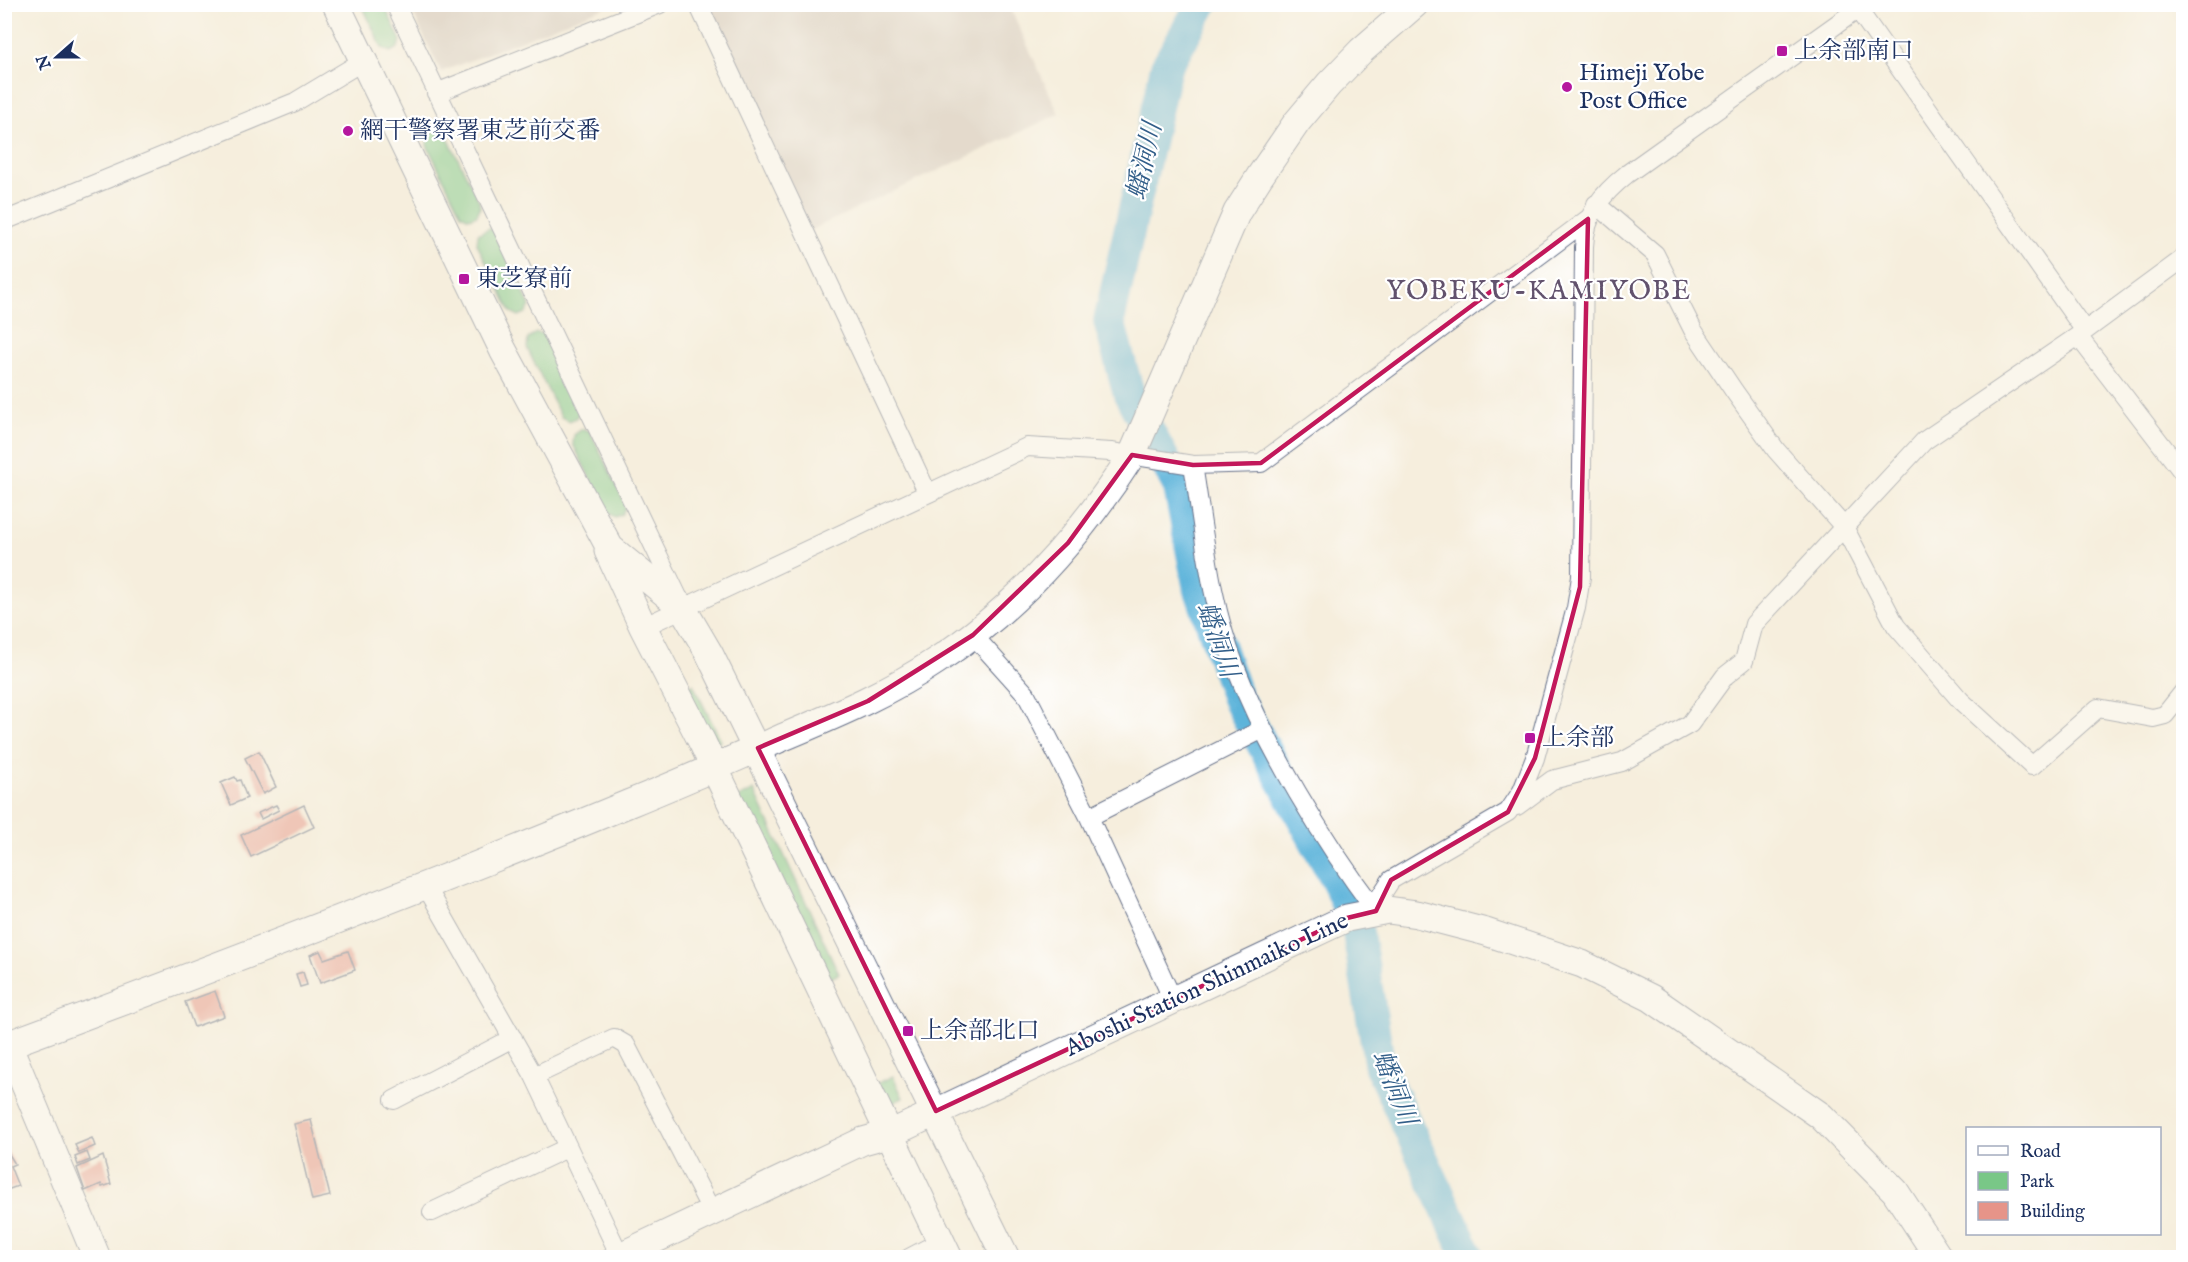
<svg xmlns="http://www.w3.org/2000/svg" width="2188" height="1262" font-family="'IM FELL English','Noto Serif JP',serif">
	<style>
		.industrial { fill: #cec2b9 }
		.green { fill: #79c787; stroke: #4a7b72; stroke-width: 1.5 }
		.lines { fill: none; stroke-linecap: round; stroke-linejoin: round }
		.river { stroke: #5db4da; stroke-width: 32 }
		.building { fill: #e69489 }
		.street-casing { stroke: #68728a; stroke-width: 20 }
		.secondary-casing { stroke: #68728a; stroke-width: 29 }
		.street { stroke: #fff; stroke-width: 18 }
		.secondary { stroke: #fff; stroke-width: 27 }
		.marked { fill: none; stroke: #c2185b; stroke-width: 4.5; stroke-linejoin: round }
		.poi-dot { fill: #b5179e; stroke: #fff; stroke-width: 2 }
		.labels { text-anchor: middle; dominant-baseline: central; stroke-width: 4.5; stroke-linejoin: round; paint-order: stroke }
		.poi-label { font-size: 24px; fill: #1b2f5e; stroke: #fff; text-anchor: start }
		.street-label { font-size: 24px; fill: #1b2f5e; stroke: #fff }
		.water-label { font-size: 26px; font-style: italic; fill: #325e89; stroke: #fff }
		.quarter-label { font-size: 27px; letter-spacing: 1.5px; fill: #62526d; stroke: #fff }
	</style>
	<rect width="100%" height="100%" fill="#fff"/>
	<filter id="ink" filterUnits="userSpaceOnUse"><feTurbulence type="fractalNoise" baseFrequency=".0167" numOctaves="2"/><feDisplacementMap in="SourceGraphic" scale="12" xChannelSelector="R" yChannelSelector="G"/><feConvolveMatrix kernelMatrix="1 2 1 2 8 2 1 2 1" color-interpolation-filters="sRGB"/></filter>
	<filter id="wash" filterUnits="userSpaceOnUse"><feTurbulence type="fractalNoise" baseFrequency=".008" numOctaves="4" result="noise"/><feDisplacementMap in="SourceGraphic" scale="24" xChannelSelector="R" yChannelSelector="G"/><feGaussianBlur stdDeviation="1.35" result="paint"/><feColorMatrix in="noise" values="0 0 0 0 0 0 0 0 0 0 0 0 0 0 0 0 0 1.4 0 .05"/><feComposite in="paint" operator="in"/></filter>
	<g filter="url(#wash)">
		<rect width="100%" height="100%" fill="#f6eedd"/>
		<path class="industrial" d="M409 5H610L441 72Z
			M701 5H1009L1059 114 809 231Z"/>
		<path class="green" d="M362 5H384L401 41 397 49 390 52 382 48Z
			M436 130 446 134 479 201 480 208 477 215 469 218 461 214 427 145 428 136Z
			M489 228 494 230 530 306 526 313 519 316 511 312 477 244 478 234Z
			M536 333 544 334 580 410 576 418 569 421 561 417 527 348 528 339Z
			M582 429 590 431 626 506 622 514 615 517 607 513 573 444 574 435Z
			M693 684 721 741 709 747 681 690Z
			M754 790 839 974 816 985 730 802Z
			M893 1076 903 1098 880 1109 870 1087Z"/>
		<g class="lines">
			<path class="river" d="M1202 4 1166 67 1109 321 1129 394 1179 487 1198 584 1237 698 1338 883 1358 933 1380 1067 1469 1258"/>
		</g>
		<g id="blocks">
			<path class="building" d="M259 751 276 787 263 794 245 758Z
				M235 777 237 781 240 780 247 798 231 805 221 783Z
				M276 805 279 810 261 819 258 813Z
				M304 805 314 827 251 857 241 835Z
				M320 951 324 959 348 951 355 970 320 983 310 955Z
				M303 972 307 985 300 987 296 974Z
				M215 991 224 1016 194 1027 185 1002Z
				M311 1120 330 1196 312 1200 294 1124Z
				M92 1138 95 1146 79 1153 75 1145Z
				M4 1146 15 1164 10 1166 18 1186 4 1191Z
				M87 1152 90 1160 78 1165 75 1157Z
				M103 1156 111 1184 102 1187 101 1184 85 1191 77 1168Z"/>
		</g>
	</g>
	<g filter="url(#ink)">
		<use href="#blocks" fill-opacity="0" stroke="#68728a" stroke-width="1.5"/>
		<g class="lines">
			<g class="street-casing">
				<path id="street" d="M395 4 680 601
					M698 4 927 492
					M1854 4 2085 331
					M436 93 660 4
					M1596 204 1655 254 1693 330 1734 391 1776 450 1844 527 1896 626 1961 701 2032 766 2098 708 2153 718 2165 715 2184 691
					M4 221 295 102 363 61
					M2078 336 2184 474
					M1193 465C1204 531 1210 603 1235 666 1267 748 1323 841 1376 911
					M643 627 1027 447 1111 452 1193 465 1261 463 1588 219
					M973 635 1026 694 1089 817 1173 1000
					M1517 806 1552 780 1622 762 1690 724 1725 676 1744 661 1754 624 1924 441 2078 336 2184 258
					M1089 817 1263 729
					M427 888 534 1076 621 1258
					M1376 911 1380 897 1391 880 1508 812 1522 791 1535 758 1576 608 1581 577 1584 247C1585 214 1602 194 1627 174L1865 4
					M534 1076 614 1038 626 1045 712 1212
					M394 1100 513 1038
					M432 1212 567 1148
					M909 1258 941 1241"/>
			</g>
			<g class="secondary-casing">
				<path id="secondary" d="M336 4 503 350 610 548 682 607 709 653 1006 1258
					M608 551 643 627 703 744 949 1258
					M8 1044 97 1258
					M4 1046C214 968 423 889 630 803 680 783 729 761 779 739 833 716 887 694 936 661 1016 609 1081 535 1132 455L1237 212 1260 176 1297 122 1329 84 1361 51 1415 4
					M616 1258 863 1141 892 1133 1347 918 1388 910 1417 914 1486 932 1582 964 1651 998 1821 1116 1895 1191 1939 1258"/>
			</g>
			<use href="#street" class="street"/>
			<use href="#secondary" class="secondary"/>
		</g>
	</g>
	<path d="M0 0H2188V1262H0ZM1588 219 1580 587 1535 758 1508 812 1391 880 1376 911 1347 918 936 1111 758 748 868 701 973 635 1068 543 1132 455 1193 465 1261 463Z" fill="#f6eedd" fill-opacity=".55" fill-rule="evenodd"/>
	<path class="marked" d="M1588 219 1580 587 1535 758 1508 812 1391 880 1376 911 1347 918 936 1111 758 748 868 701 973 635 1068 543 1132 455 1193 465 1261 463Z"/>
	<g class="poi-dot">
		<rect x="1776" y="45" width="12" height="12" rx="3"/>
		<circle cx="1567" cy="87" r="6"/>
		<circle cx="348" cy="131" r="6"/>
		<rect x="458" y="273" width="12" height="12" rx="3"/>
		<rect x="1524" y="732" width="12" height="12" rx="3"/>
		<rect x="902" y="1025" width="12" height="12" rx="3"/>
	</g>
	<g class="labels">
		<g class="poi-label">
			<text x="1794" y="51">上余部南口</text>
			<text x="1579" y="73">Himeji Yobe<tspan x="1579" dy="28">Post Office</tspan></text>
			<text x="360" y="131">網干警察署東芝前交番</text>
			<text x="476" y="279">東芝寮前</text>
			<text x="1542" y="738">上余部</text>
			<text x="920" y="1031">上余部北口</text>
		</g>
		<g class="street-label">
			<text transform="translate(1207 985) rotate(-25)">Aboshi Station Shinmaiko Line</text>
		</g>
		<g class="water-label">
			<text transform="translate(1145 161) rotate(-77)">蟠洞川</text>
			<text transform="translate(1217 640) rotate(71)">蟠洞川</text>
			<text transform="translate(1394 1088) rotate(69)">蟠洞川</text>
		</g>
		<g class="quarter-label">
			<text x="1539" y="292">YOBEKU-KAMIYOBE</text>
		</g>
	</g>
	<rect width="2188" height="1262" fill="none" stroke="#fff" stroke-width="24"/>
	<rect x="1966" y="1127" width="195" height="108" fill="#ffffff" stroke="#a4acbf" stroke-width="1.5"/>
	<rect x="1978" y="1146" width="30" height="9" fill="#ffffff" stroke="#a4acbf" stroke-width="1.5"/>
	<text x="2020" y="1157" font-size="18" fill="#1b2f5e">Road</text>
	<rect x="1978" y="1172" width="30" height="18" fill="#79c787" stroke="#a4acbf" stroke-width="1.5"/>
	<text x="2020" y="1187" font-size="18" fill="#1b2f5e">Park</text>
	<rect x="1978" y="1202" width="30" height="18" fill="#e69489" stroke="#a4acbf" stroke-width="1.5"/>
	<text x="2020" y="1217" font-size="18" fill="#1b2f5e">Building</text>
	<g transform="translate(57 57) rotate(249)" stroke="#ffffff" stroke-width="4.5" paint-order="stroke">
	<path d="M0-4.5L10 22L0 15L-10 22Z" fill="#1b2f5e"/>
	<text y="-9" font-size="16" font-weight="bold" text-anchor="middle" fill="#1b2f5e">N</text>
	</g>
</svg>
